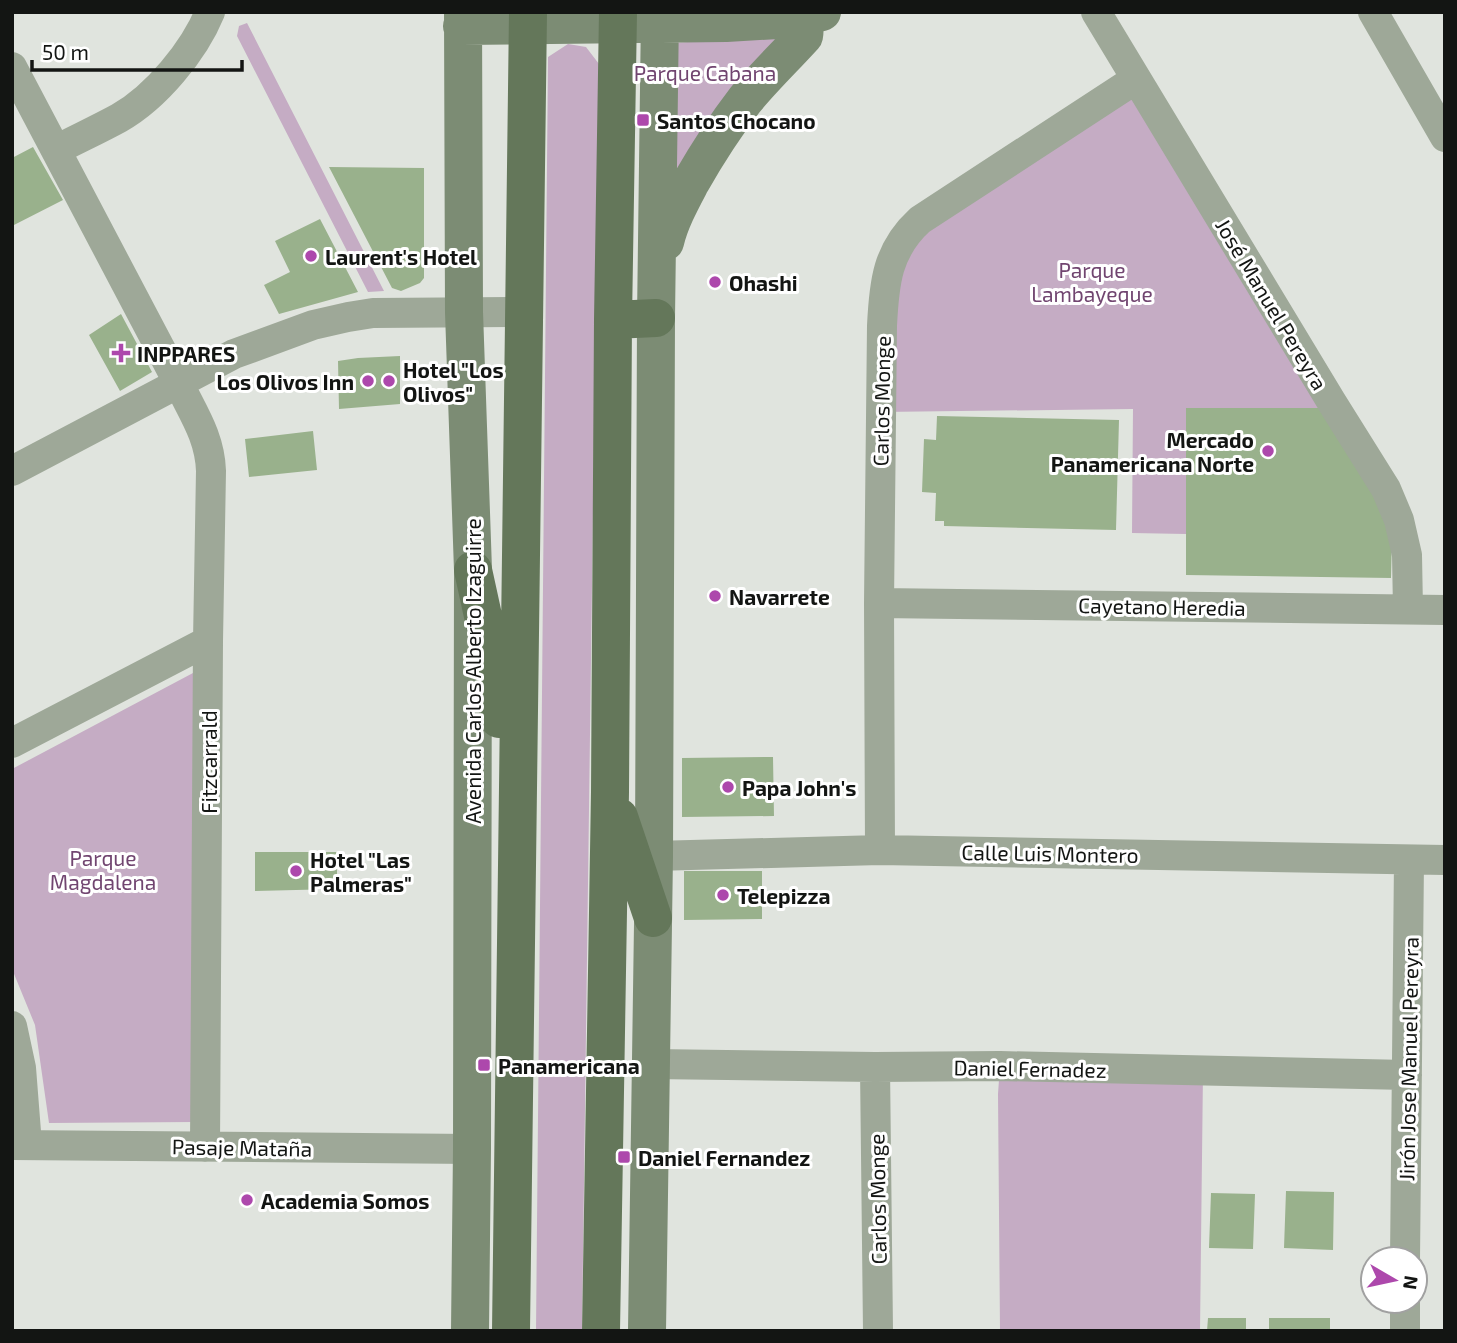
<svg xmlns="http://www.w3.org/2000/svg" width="1457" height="1343" font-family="'Exo 2',sans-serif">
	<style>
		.green { fill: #c5acc4 }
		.building { fill: #99b18c }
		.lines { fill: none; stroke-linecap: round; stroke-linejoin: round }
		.street { stroke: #9ea898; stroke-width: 30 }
		.secondary { stroke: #7c8c74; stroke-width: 38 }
		.primary { stroke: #64775a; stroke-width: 38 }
		.poi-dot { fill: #ad48ac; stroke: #fff; stroke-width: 2.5 }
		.labels { text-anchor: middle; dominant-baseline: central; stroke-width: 6; stroke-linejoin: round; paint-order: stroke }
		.park-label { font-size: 21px; fill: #714570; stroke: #fff }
		.poi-label { font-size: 21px; font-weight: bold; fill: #131513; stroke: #fff; text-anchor: start }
		.street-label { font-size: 21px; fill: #131513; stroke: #fff }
	</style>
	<rect width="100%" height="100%" fill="#e0e4de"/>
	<path class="green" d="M247 23 384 291 368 292 237 36 239 26Z
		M788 35 664 207 673 43Z
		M568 44 586 47 599 64 582 1331H536L548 57Z
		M1136 79 1331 401 1186 534 1132 533 1133 409 881 412 893 257Z
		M193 673 195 1122 49 1123 35 1025 12 969V769Z
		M1000 1066 1203 1071 1200 1331H1000L998 1094Z"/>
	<path class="building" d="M33 147 63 200 12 226V158Z
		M329 167 424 168V278L420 283 401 291 392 288Z
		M320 219 358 292 279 314 264 285 290 272 275 241Z
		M121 314 152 372 120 391 89 335Z
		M400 356V404L339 409 338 361 358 358Z
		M1186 408H1321L1379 493 1392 535 1391 578 1186 575Z
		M937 416 1119 420 1116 530 944 526V521H935L936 493 922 492 924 439 936 440Z
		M313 431 317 470 249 477 245 439Z
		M773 757 774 816 682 817V758Z
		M255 852H337V889L255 891Z
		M684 871H762V919L684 920Z
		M1286 1191 1334 1192 1333 1250 1284 1248Z
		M1211 1193 1255 1194 1253 1249 1209 1248Z
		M1208 1318H1246V1331H1207Z
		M1269 1318H1330V1331H1269Z"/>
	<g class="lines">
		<path class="street" d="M1096 12 1331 401 1386 489 1399 520 1407 555 1408 609
			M1373 12 1445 137
			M12 67 179 384C193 413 210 437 211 471L208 641 205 1147
			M56 150C77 139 99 129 119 118 156 97 194 51 210 12
			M12 471 234 354 313 325 348 317 373 313 525 312
			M879 603 1445 610
			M12 743 208 641
			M880 850 879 603 882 326C884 283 887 250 920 220L1136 79
			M654 856 880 850 1445 860
			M12 1026 21 1068 27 1145
			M652 1064 875 1067 1000 1066 1407 1075
			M875 1067 878 1331
			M12 1145 472 1149
			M1405 1259 1409 860
			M1405 1331V1301"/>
		<path class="secondary" d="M463 12 464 312 473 570 472 1149 470 1331
			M462 26 726 23 793 19 822 12
			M665 242C670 221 681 201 691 182 707 154 725 126 745 100 763 78 784 58 804 36 806 26 802 22 793 19
			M647 1331 654 856 656 318 660 12"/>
		<path class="primary" d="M613 320 656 318
			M473 570 490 648 499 719
			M619 817 653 918
			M511 1331 528 12
			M601 1331 610 792 613 320 618 12"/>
	</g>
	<g class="poi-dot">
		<rect x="636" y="113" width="14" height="14" rx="3.5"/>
		<circle cx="311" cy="256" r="7"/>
		<circle cx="715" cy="282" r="7"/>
		<path d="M117.5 342.5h7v7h7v7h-7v7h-7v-7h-7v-7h7z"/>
		<circle cx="368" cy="381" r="7"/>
		<circle cx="389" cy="381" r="7"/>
		<circle cx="1268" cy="451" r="7"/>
		<circle cx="715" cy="596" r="7"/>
		<circle cx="728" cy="787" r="7"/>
		<circle cx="296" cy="871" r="7"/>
		<circle cx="723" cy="895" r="7"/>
		<rect x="477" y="1058" width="14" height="14" rx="3.5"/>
		<rect x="617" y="1150" width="14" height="14" rx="3.5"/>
		<circle cx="247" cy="1200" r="7"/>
	</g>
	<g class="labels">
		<g class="park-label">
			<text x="705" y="72">Parque Cabana</text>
			<text x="1092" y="269">Parque<tspan x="1092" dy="24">Lambayeque</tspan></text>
			<text x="103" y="857">Parque<tspan x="103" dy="24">Magdalena</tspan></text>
		</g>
		<g class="poi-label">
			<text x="657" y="120">Santos Chocano</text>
			<text x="325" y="256">Laurent's Hotel</text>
			<text x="729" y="282">Ohashi</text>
			<text x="137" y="353">INPPARES</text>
			<text x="403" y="369">Hotel "Los<tspan x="403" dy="24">Olivos"</tspan></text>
			<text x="354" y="381" text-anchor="end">Los Olivos Inn</text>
			<text x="1254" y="439" text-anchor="end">Mercado<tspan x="1254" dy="24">Panamericana Norte</tspan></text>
			<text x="729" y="596">Navarrete</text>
			<text x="742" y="787">Papa John's</text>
			<text x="310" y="859">Hotel "Las<tspan x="310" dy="24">Palmeras"</tspan></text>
			<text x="737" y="895">Telepizza</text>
			<text x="498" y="1065">Panamericana</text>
			<text x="638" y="1157">Daniel Fernandez</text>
			<text x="261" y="1200">Academia Somos</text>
		</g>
		<g class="street-label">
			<text transform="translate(1272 304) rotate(59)">José Manuel Pereyra</text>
			<text transform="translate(881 401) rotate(-89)">Carlos Monge</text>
			<text transform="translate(1162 606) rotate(1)">Cayetano Heredia</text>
			<text transform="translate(472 671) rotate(-90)">Avenida Carlos Alberto Izaguirre</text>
			<text transform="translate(208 762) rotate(-90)">Fitzcarrald</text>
			<text transform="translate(1050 853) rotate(1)">Calle Luis Montero</text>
			<text transform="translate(1408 1059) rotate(-89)">Jirón Jose Manuel Pereyra</text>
			<text transform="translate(1030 1068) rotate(1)">Daniel Fernadez</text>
			<text transform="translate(242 1147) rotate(1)">Pasaje Mataña</text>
			<text transform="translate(877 1199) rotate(-91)">Carlos Monge</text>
		</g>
	</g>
	<rect width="1457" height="1343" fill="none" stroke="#131513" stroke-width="28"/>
	<g transform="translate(1394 1280) rotate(99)"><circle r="33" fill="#ffffff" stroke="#a1a1a1" stroke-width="2"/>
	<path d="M0-5L12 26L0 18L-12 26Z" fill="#ad48ac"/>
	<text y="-10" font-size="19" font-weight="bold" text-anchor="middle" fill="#131513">N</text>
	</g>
	<path d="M32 60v10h210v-10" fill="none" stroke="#131513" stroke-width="3.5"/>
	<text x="42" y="60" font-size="21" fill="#131513" stroke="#ffffff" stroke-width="5" paint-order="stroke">50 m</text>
</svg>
